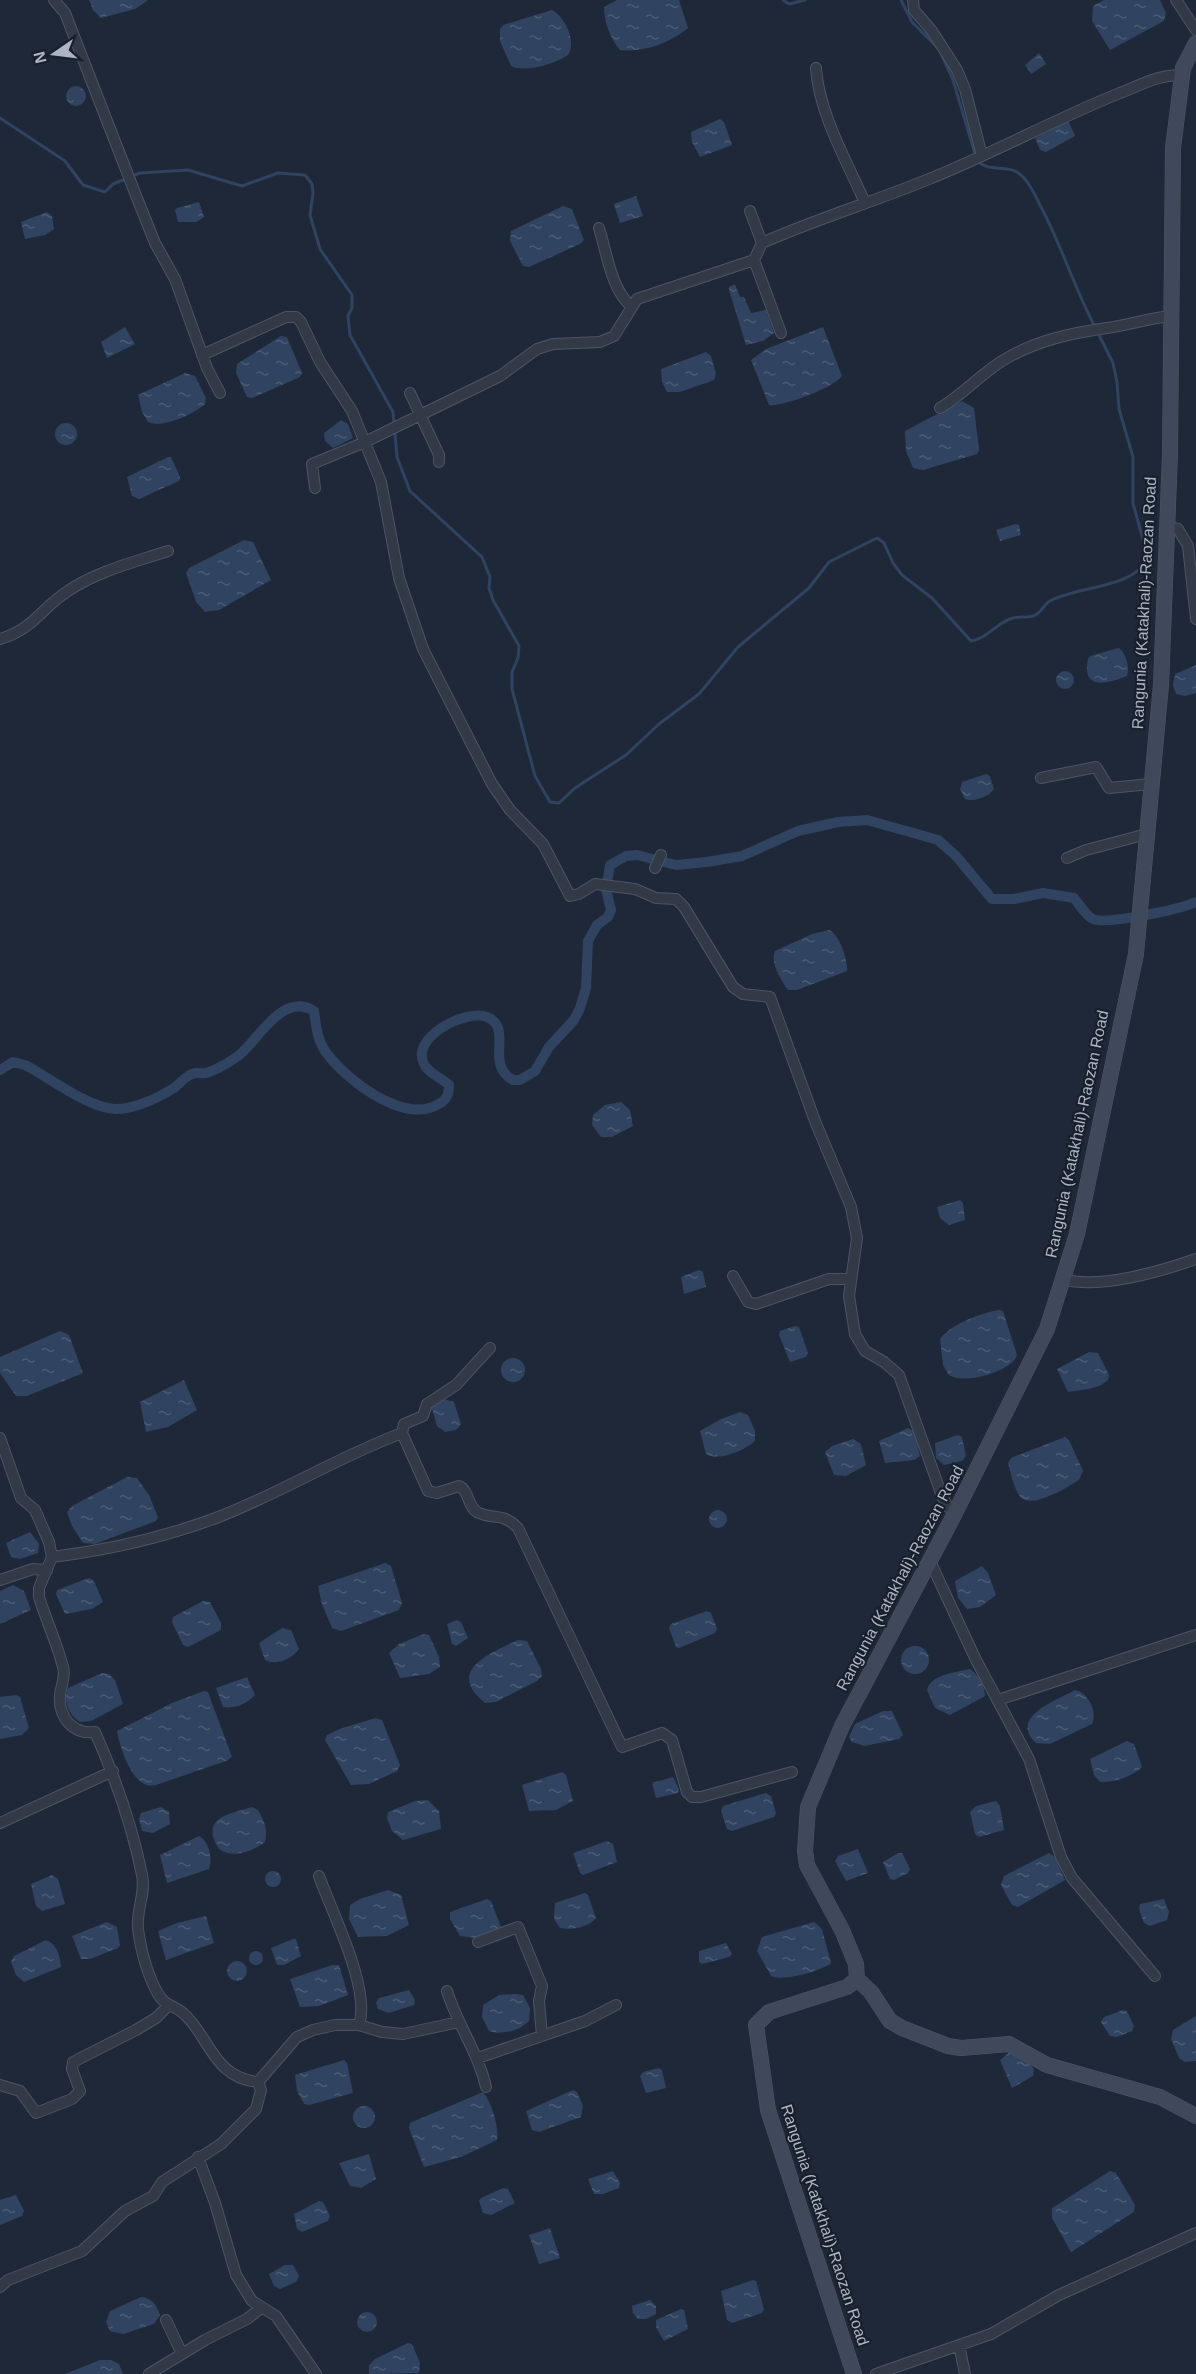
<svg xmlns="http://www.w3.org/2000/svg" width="1196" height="2374" font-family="Arial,sans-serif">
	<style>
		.water { fill: url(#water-ripples) }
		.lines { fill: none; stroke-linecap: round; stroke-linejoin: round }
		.stream { stroke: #304360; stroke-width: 3 }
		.canal { stroke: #304360; stroke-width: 10 }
		.street-casing { stroke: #4c5563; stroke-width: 12 }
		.secondary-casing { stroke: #4c5563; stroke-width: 16 }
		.street { stroke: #323a48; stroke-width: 10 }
		.secondary { stroke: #40495b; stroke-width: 15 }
		.labels { text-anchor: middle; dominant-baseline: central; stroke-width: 4.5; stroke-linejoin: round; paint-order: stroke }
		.street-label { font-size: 16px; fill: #acb5c5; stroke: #18202c }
	</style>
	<defs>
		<pattern id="water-ripples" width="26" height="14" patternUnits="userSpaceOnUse" patternTransform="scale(1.5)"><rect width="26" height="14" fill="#304360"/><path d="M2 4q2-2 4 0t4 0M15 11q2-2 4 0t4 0" fill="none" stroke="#4b5c75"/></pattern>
	</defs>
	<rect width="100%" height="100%" fill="#1e2838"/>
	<path class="water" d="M89 0H147V1L135 9 101 18 93 10Z
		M617 0H679L688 28C670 43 643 53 620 50 610 38 604 22 604 7Z
		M1104 0H1160L1166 13 1164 21 1110 50 1092 21 1093 6Z
		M552 10C565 17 577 42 568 55 554 64 527 73 511 66L500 41V29L503 25Z
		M1039 53 1046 64 1031 74 1025 65Z
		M66 96a10 10 0 1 1 20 0a10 10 0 1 1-20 0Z
		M720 119 724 122 732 145 700 157 692 142 691 132Z
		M1066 122H1069L1075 136 1046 152 1040 150 1035 138Z
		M636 196 643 216 620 223 614 204Z
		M199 202 204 217 196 222H178L175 210 177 208Z
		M563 206 572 209 584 240 580 244 529 267 523 266 510 241 511 231Z
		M47 212 52 216 54 229 45 235 25 239 21 222Z
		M735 284 740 297H744L751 313 766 310 774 333 763 341 746 345 729 290V287Z
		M125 327 135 344 107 358 101 342Z
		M823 327 842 376C835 387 783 407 769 405L751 360 766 349Z
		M281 336 287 337 302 373 300 377 252 398 247 397 236 373 237 364Z
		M706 352 711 356 716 374 714 380 680 392H667L662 382 661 369Z
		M185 373 195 376 206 398 205 404C194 414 162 429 148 422L142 412 138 395Z
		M962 401 974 408 979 450 977 454 923 470 913 468 906 451 905 431Z
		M341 420 348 424 353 438 333 448 325 441 324 433Z
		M55 434a11 11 0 1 1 22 0a11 11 0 1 1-22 0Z
		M168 457H171L180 477 179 481 139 499 132 496 127 477Z
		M1015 524 1019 525 1021 535 1000 541 996 530Z
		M244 540 253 542 271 580 219 610 205 612 196 602 186 573 189 568Z
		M1119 648C1126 653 1130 668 1127 676 1109 683 1081 692 1088 659L1090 656Z
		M1196 665V693L1185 696 1176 694 1173 685 1175 674Z
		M1056 680a9 9 0 1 1 18 0a9 9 0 1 1-18 0Z
		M986 774 990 776 994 789C989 797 974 802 965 799L960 789 962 782Z
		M829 930C840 935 848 960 847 971L797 990H788C781 980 770 963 775 951L812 934Z
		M621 1102 630 1110 633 1126 612 1137H601L592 1125 593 1115 605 1105Z
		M960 1200 963 1203 965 1220 949 1225 940 1218 937 1207Z
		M699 1270 703 1272 706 1287 684 1294 681 1277Z
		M999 1310 1003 1311 1017 1355C1012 1372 963 1385 949 1375L943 1365 940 1339C951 1324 981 1313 999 1310Z
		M795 1326 799 1327 808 1353 806 1357 790 1362 779 1335 780 1331Z
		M60 1331 69 1335 83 1373 27 1396H16L0 1373V1357Z
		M1089 1352 1098 1353 1109 1375 1108 1380C1099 1389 1081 1390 1068 1392L1057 1369Z
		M501 1370a12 12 0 1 1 24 0a12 12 0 1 1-24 0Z
		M184 1380 197 1410 168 1427 146 1432 140 1402Z
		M444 1399 454 1402 461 1424 456 1430 445 1432 437 1426 431 1405Z
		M740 1412 748 1415 755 1431V1441C745 1450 719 1462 706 1454L700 1431 721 1419Z
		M908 1428 914 1431 920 1456 914 1460 885 1463 879 1441Z
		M958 1435 962 1437 966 1456 962 1461 944 1465 936 1458 935 1443Z
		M1065 1437 1069 1440 1083 1471 1079 1480C1067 1487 1029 1512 1019 1495 1013 1486 1011 1473 1008 1463L1011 1458Z
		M853 1439 861 1444 866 1465 846 1476 834 1475 825 1452 832 1446Z
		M127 1477 137 1478 149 1495 158 1517 156 1521 95 1544 83 1543 72 1526 67 1512 72 1506Z
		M709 1519a9 9 0 1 1 18 0a9 9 0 1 1-18 0Z
		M30 1532 39 1544 38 1553 20 1559 11 1557 6 1543Z
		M385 1563 391 1566 402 1603 399 1610 341 1631 332 1628 322 1604 318 1586Z
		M982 1566 988 1573 996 1595 980 1607 967 1609 958 1598 955 1581Z
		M89 1578 94 1581 103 1602 92 1609 65 1614 56 1594 57 1590Z
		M13 1585 24 1591 31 1610 0 1624V1591Z
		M203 1601 210 1602 221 1623V1630L188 1647 183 1645 172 1622 173 1617Z
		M707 1611 711 1613 717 1629 715 1633 679 1648 676 1647 669 1628 671 1624Z
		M457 1620 461 1622 468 1638 456 1646 452 1644 447 1624Z
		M282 1628 291 1630 299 1649C292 1659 276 1666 265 1660L259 1643Z
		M424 1634 429 1635 439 1657 440 1667 429 1674 400 1678 389 1653 399 1644Z
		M518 1640 527 1641 541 1669 542 1676 537 1681 496 1702 485 1703C444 1670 492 1653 518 1640Z
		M901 1660a14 14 0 1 1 28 0a14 14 0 1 1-28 0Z
		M970 1669C978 1674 985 1686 985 1696L950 1715 935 1708 927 1690C930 1675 956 1672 970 1669Z
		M102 1673 109 1674 115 1680 123 1704 91 1721 80 1722C68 1715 63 1700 68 1688Z
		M247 1677 255 1695C247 1704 234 1709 223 1707L216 1688Z
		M1075 1690C1088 1692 1098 1713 1092 1724L1050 1744 1036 1743C1008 1717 1057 1700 1075 1690Z
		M204 1691 208 1692 232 1757 226 1761 156 1785C133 1791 120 1748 117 1731L172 1703Z
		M16 1695 20 1697 29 1728 22 1735 0 1739V1697Z
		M883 1711H892L903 1735 899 1739 864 1746 852 1742 849 1737 855 1724Z
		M376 1718 382 1720 400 1765 397 1771 369 1784 351 1785 325 1740 327 1735 342 1728Z
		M1127 1741 1134 1744 1142 1767C1134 1776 1113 1783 1100 1782L1094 1775 1090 1759Z
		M562 1772 566 1775 573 1801 556 1810 529 1811 522 1785Z
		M673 1777 679 1789 678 1793 656 1798 652 1783Z
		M766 1793 771 1796 776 1813 774 1817 732 1831 727 1829 721 1811 723 1806Z
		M428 1800 439 1811 441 1829 403 1840 392 1831 387 1818 388 1812 415 1801Z
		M996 1801 1000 1806 1004 1830 979 1837 975 1834 970 1812 976 1806Z
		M161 1807 169 1812 170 1824 153 1833 142 1831 139 1819 141 1813Z
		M252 1807 258 1810C264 1820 268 1830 265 1842 252 1852 233 1859 219 1849 199 1818 229 1814 252 1807Z
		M199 1836C209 1841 213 1859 209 1869L167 1883 160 1855Z
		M607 1841 613 1844 617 1862 583 1875 580 1873 573 1853Z
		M858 1849 868 1873 846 1881 835 1861 838 1856Z
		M898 1853H902L910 1869 908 1873 894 1880 890 1879 883 1862Z
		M1049 1853 1054 1856 1065 1880 1018 1907 1012 1905 1001 1885 1004 1876Z
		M265 1879a8 8 0 1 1 16 0a8 8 0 1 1-16 0Z
		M52 1875 58 1879 65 1904 42 1911 36 1906 31 1884Z
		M388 1890 401 1895 409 1925 387 1936 358 1937 349 1919 350 1905 360 1899Z
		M585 1893 588 1895 596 1918C589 1927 571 1931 560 1928L554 1919 555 1903Z
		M487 1899 491 1901 501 1927 476 1938 460 1936 450 1919V1912Z
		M1164 1899 1169 1912 1167 1920 1150 1926 1144 1923 1139 1909 1140 1904Z
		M206 1916 214 1943 166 1960 158 1931 177 1923Z
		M107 1922 117 1927 120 1945 118 1948 90 1959H81L72 1936Z
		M814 1922 822 1929 831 1963C822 1971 781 1982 771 1976L757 1951 762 1937Z
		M293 1939H296L301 1956 284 1965H277L271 1948Z
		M46 1940C57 1944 60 1955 61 1967L24 1982 16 1975 11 1962 14 1956Z
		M726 1943 732 1954 729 1957 702 1964 699 1962V1951Z
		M249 1958a7 7 0 1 1 14 0a7 7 0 1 1-14 0Z
		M227 1971a10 10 0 1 1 20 0a10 10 0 1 1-20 0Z
		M332 1965H339L348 1995 319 2006 300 2007 290 1979Z
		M409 1990 415 2000 414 2005 389 2013 378 2009 376 2003 379 1998Z
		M515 1994 523 1995 530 2008 529 2021C519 2031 503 2035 489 2031L482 2017 483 2005 499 1995Z
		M1123 2010 1127 2011 1134 2026 1132 2031 1117 2037 1110 2036 1101 2022 1104 2017Z
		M1196 2016V2061L1185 2062 1179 2058 1171 2039 1173 2030Z
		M1010 2052 1030 2063 1034 2070 1033 2076 1012 2088 1000 2060Z
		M344 2060 347 2063 353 2093 309 2105 304 2104 297 2091 295 2075Z
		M659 2068 662 2070 666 2088 646 2093 640 2076 643 2072Z
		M573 2090 577 2092 583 2106 581 2117 539 2132 532 2130 526 2111Z
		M483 2092C492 2103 499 2126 497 2140L461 2157 424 2167 409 2128 410 2123Z
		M353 2117a11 11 0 1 1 22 0a11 11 0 1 1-22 0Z
		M369 2154 376 2179 361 2188 350 2186 339 2163Z
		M613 2171 620 2183 619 2188 603 2194H594L588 2179Z
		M1110 2171 1116 2173 1135 2205 1134 2212 1071 2252 1052 2218V2208Z
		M503 2188 508 2189 515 2203 491 2215 483 2213 479 2201 481 2198Z
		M16 2195 24 2211 22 2216 0 2225V2200Z
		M319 2201 323 2202 330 2216 328 2221 302 2232 297 2229 294 2214Z
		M550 2228 560 2258 539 2264 529 2235Z
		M285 2265H293L299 2276 296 2282 280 2289 274 2286 269 2274Z
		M753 2280 756 2281 764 2309 762 2313 732 2323 727 2320 721 2291Z
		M141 2297C152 2298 156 2304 160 2315L154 2324 123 2334 110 2331 106 2322 110 2311Z
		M650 2300 656 2306V2314L646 2319H638L633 2313 632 2306Z
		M681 2309 684 2310 688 2329 664 2341 656 2327V2320Z
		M357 2322a10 10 0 1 1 20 0a10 10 0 1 1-20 0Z
		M408 2343 412 2344 420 2363 419 2373 369 2374V2365L375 2359Z
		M100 2360H111L119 2364 123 2374H65Z"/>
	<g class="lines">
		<path class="stream" d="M783 0 789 4 805 0
			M901 0 912 22 937 47
			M942 56 953 80 977 161C991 174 1010 162 1023 177 1032 186 1036 198 1042 209 1062 247 1075 289 1095 327
			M0 118 65 161 83 185 105 192 113 184 126 179
			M132 176 140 173 188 170 242 186 278 173 305 175 312 184 313 194 310 215 320 249 352 295V308L348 316 350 335 393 412 397 457 410 491 482 557 490 577 489 588 493 600 519 646 518 658 512 672V689L535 776 550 802 559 803 575 788 626 755 659 724 699 694 738 647 809 588 829 562 877 538 884 543 893 563 902 575 932 598 971 641C986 639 996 624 1010 619 1017 616 1026 618 1033 616 1041 614 1043 605 1050 601 1076 586 1134 589 1148 558L1133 503V457L1119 409 1117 382 1113 363 1098 333"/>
		<path class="canal" d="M0 1070 13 1062 25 1065C49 1077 88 1108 115 1109 136 1109 156 1099 174 1088 180 1083 185 1077 192 1074 197 1072 201 1074 206 1073 216 1070 230 1062 238 1056 258 1041 282 991 314 1011 316 1025 317 1039 325 1051 344 1078 400 1122 435 1106 446 1101 449 1096 449 1085 442 1078 428 1073 424 1064 410 1037 466 1009 487 1017 514 1028 484 1064 513 1080H520L535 1071 549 1047 574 1020 580 1008 586 988 588 941 597 925 608 917 611 910 606 889 610 865 626 856 637 855 676 865 707 862 742 856 798 831 838 822 867 820 938 840 956 856 992 899H1014L1043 893 1074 898C1079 904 1086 916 1093 919 1107 925 1180 909 1196 902"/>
		<g class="street-casing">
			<path id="street" d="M54 0 65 13 137 198 155 243 175 279 207 368 220 393
				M913 0 914 10 932 31 957 70 965 89 982 156
				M1176 0 1196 30
				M816 68C819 114 847 161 865 203
				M750 211 762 243
				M599 228C607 253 611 290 632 307
				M754 260 781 333
				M202 355 286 317H296L301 322 320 362 352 411 381 482 399 578 423 649 492 784 510 810 543 844 570 896 579 894 595 884 635 889 656 898 676 899 684 907 733 987 743 994 770 997 815 1121 851 1207 857 1238 849 1296 855 1334 865 1351 884 1362 899 1375 942 1496 948 1507 956 1512
				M410 393 439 455V462
				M940 408C962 395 980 375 1002 361 1034 341 1071 333 1107 328 1129 325 1149 318 1171 316
				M315 488 312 464 365 442 500 376 537 349 553 344 600 342 614 336 637 299 754 260 762 243C816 219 873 202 929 179 994 153 1055 119 1120 93 1139 86 1161 73 1181 76
				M1168 527 1178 529 1188 546 1196 619
				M0 639C34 629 41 608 68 591 97 571 135 562 168 551
				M1041 778 1096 767 1109 788 1151 784
				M1067 858 1086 850 1147 834
				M655 868 661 855
				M733 1276 748 1302 756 1304 829 1279H850
				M1063 1279C1098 1290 1162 1271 1196 1259
				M402 1433 404 1424 423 1416 427 1404 456 1385 490 1348
				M0 1438 21 1498 35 1510 49 1542 52 1557 39 1588V1597C46 1620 57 1643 63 1667 66 1677 61 1685 60 1695 58 1717 73 1735 95 1732 115 1777 132 1825 142 1875 146 1894 136 1910 138 1929 141 1950 148 1976 158 1994 165 2006 174 2005 183 2013 209 2035 213 2078 258 2082L261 2090 256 2109 221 2144 162 2182 153 2196 125 2211 82 2251 8 2280 0 2287
				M52 1557C109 1550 162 1538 216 1518 279 1494 338 1457 402 1433L428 1491 437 1493 459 1486C470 1491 467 1508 479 1513 495 1520 502 1512 518 1528L622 1747 662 1733 672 1740 687 1792 692 1797H701L792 1772
				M930 1561 976 1660 1029 1759 1061 1857 1072 1878 1155 1976
				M0 1580 33 1569 47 1570
				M998 1700 1196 1635
				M0 1823 113 1771
				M319 1876C332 1913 371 1988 359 2025
				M478 1942 518 1927 542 1986 539 2001 542 2036
				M447 1991C457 2024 478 2052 486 2087
				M478 2058 585 2021 616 2005
				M258 2082 297 2037 313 2030 335 2025H359L382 2032 403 2034 459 2022
				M0 2085 20 2091 36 2113 72 2099 80 2091 72 2069 73 2062 136 2030 156 2018 168 2006
				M198 2157 215 2203 236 2275 252 2301 276 2316 316 2374
				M166 2320 182 2354
				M959 2345 965 2374
				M149 2374 205 2340 247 2319 261 2308
				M876 2374 991 2334 1059 2295 1196 2233"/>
		</g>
		<g class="secondary-casing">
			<path id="secondary" d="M857 1979 871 1992 890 2021 902 2028 948 2046 961 2048 1009 2044 1047 2065 1160 2097 1196 2116
				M854 2374 768 2110 756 2025 769 2012 847 1987 857 1979 856 1964 842 1930 807 1865 805 1851 808 1807 842 1726 951 1521 1047 1329 1077 1234 1136 954 1161 685 1170 454 1173 148 1183 68 1196 43"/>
		</g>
		<use href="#street" class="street"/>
		<use href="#secondary" class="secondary"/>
	</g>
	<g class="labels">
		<g class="street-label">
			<text transform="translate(1144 603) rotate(-87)">Rangunia (Katakhali)-Raozan Road</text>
			<text transform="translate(1077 1134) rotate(-78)">Rangunia (Katakhali)-Raozan Road</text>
			<text transform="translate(900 1578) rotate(-62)">Rangunia (Katakhali)-Raozan Road</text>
			<text transform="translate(825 2225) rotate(72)">Rangunia (Katakhali)-Raozan Road</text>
		</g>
	</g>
	<g transform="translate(54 54) rotate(256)" stroke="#18202c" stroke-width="4.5" paint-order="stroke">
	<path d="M0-4.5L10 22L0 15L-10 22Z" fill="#acb5c5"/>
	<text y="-9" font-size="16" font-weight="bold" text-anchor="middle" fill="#acb5c5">N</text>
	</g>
</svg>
